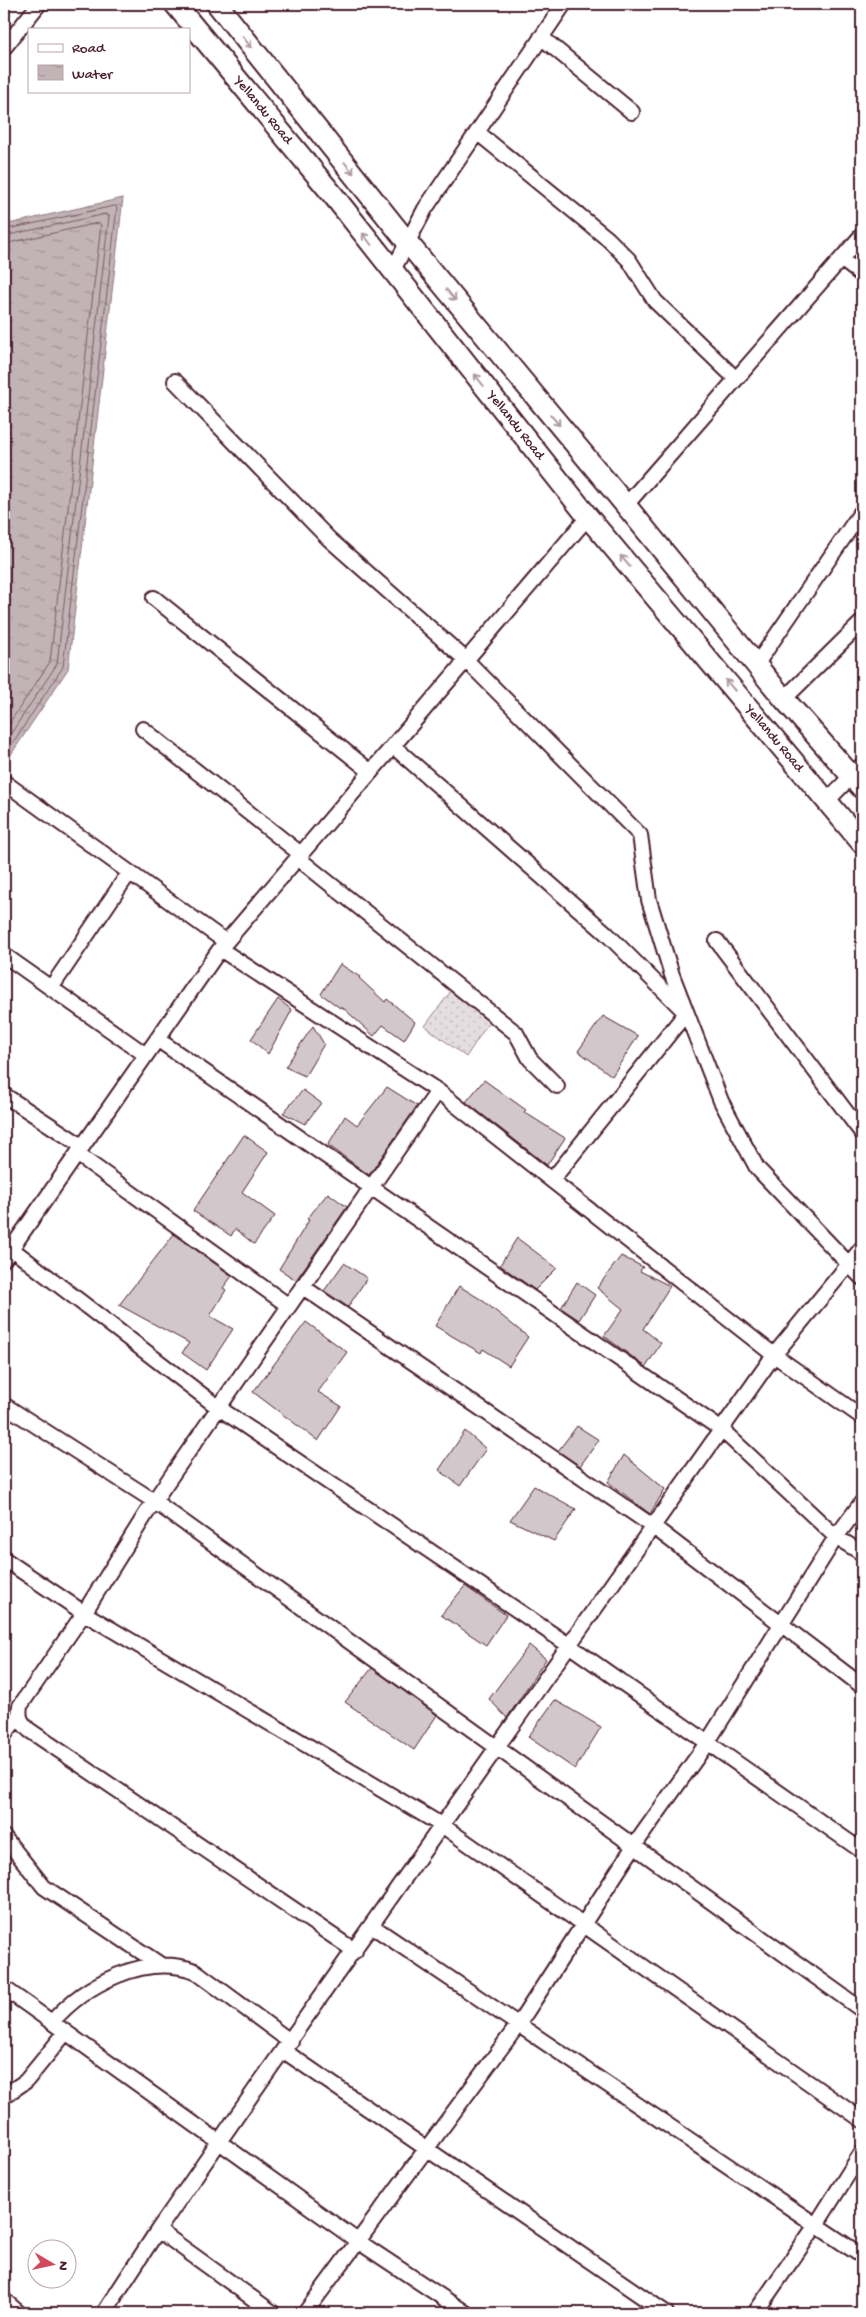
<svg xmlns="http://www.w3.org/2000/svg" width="866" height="2317" font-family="'Gochi Hand',sans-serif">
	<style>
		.grass { fill: url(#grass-dots); stroke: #987e86 }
		.water { fill: url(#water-ripples); stroke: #91787e }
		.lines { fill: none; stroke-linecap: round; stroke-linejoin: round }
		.shore { stroke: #7a5a63; stroke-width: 1 }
		.building { fill: #d2c7cb; stroke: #4a1f2b }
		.street-casing { stroke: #4a1f2b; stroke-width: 18 }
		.secondary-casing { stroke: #4a1f2b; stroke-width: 24 }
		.street { stroke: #fff; stroke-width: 14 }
		.secondary { stroke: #fff; stroke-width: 20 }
		.oneway { stroke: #ae9aa0 }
		.labels { text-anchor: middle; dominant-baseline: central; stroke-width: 4; stroke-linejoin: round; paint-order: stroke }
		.street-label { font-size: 14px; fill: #4a1f2b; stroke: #fff }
	</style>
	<defs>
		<pattern id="grass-dots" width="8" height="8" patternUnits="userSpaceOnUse" patternTransform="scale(1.25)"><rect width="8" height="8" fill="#e5dee0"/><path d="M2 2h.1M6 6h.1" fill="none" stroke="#c6bec0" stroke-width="1.8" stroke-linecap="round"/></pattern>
		<pattern id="water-ripples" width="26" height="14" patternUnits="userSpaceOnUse" patternTransform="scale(1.25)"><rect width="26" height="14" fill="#c1b3b6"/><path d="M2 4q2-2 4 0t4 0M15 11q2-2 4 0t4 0" fill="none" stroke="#9f9194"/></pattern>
	</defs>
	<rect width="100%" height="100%" fill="#fff"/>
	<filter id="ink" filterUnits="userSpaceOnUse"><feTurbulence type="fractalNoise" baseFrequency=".02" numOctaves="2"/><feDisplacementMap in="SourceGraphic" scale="10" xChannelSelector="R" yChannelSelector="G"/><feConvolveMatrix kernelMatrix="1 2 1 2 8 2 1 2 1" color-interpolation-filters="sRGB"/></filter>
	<g filter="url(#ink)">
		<path class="grass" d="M451 991 489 1022 466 1057 425 1026Z"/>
		<path class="water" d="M123 198 68 669 4 765V225Z"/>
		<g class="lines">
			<path class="shore" d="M4 230 114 206 117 207 63 667 4 756
				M4 236 106 214 109 216 57 664 4 744
				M4 244 98 223 101 225 50 662 4 731"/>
		</g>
		<path class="building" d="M340 964 360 977 359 978 385 1002 387 999 415 1022 404 1040 383 1025 374 1036 341 1006 340 1008 321 994Z
			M278 999 292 1010 268 1054 251 1039Z
			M603 1016 638 1036 612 1076 578 1051Z
			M313 1026 324 1044 305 1076 285 1067Z
			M484 1080 526 1110 524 1112 565 1138 547 1165 466 1102Z
			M387 1087 417 1106 369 1175 328 1145 345 1116 357 1125Z
			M303 1090 321 1103 305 1124 283 1113Z
			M244 1135 268 1152 242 1192 275 1216 254 1244 235 1229 231 1236 193 1211Z
			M328 1193 347 1207 296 1280 279 1269 309 1220 307 1219Z
			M174 1234 232 1276 223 1288 226 1290 210 1316 233 1329 206 1370 182 1353 189 1343 119 1305Z
			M517 1238 557 1268 535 1290 500 1265Z
			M621 1256 643 1267 640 1271 670 1286 643 1329 661 1343 646 1367 604 1336 623 1309 597 1288Z
			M344 1263 367 1278 348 1307 324 1291Z
			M577 1282 595 1295 579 1320 561 1308Z
			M459 1286 482 1300 528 1337 509 1366 483 1349 481 1353 435 1326Z
			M306 1322 347 1352 318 1392 341 1406 318 1441 253 1392Z
			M577 1426 599 1440 580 1466 558 1451Z
			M465 1431 486 1449 460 1486 439 1470Z
			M624 1455 665 1489 650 1514 608 1482Z
			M534 1486 576 1509 554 1541 510 1520Z
			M465 1586 506 1615 486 1645 441 1615Z
			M529 1645 546 1659 507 1718 489 1699Z
			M372 1668 437 1715 414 1750 345 1702Z
			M555 1700 601 1727 575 1769 528 1737Z"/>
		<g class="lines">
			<g class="street-casing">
				<path id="street" d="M541 37 632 112
					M4 48 39 4
					M477 132 608 239 629 260 655 301 736 379
					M841 259 862 275
					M393 270 425 209 564 4
					M175 381 329 539 465 659 640 835 649 900 672 975 721 1101 757 1168 862 1278
					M626 505 862 235
					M154 598 371 772
					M756 665 862 511
					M784 699 862 622
					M143 729 302 855
					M393 746 606 933 686 1013 552 1180
					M4 782 226 942
					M827 801 862 765
					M299 859 516 1033 530 1059 557 1086
					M717 941 862 1133
					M220 949 438 1091 774 1355 862 1417
					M4 955 146 1055
					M51 988 129 873
					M157 1039 722 1430 836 1537 862 1553
					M4 1095 82 1146
					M77 1154 289 1306
					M4 1243 219 1408 570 1646 862 1851
					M4 1259 220 949 588 517
					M303 1287 654 1527 862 1686
					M4 1405 154 1501 862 2010
					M4 1559 84 1613 443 1826 862 2120
					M4 1735 19 1715
					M4 1837 44 1887 161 1965
					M372 1926 862 2256
					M355 1951 29 1730C21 1722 18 1718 20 1706L84 1613 154 1501 438 1091
					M4 1988 359 2242 466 2313
					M52 2022C85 1984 145 1953 195 1971L291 2042
					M284 2051 666 2313
					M4 2096 26 2081 66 2032
					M158 2230 273 2313
					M4 2300 19 2313
					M104 2313 158 2230 259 2084 774 1355 862 1248
					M305 2313 518 2025 634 1846 707 1743 836 1537 862 1502
					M755 2313 816 2225 862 2152"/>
			</g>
			<g class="secondary-casing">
				<g id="secondary">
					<path id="s1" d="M175 4 333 195 588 517 862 843"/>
					<path d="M217 4 408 243 614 491 784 699 862 788"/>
				</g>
			</g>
			<use href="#street" class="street"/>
			<use href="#secondary" class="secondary"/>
		</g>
		<defs><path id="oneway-shaft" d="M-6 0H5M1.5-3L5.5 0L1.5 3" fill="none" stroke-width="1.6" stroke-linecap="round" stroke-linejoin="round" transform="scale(1.25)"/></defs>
		<g class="oneway">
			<use href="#oneway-shaft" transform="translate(247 42) rotate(51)"/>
			<use href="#oneway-shaft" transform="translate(349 168) rotate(51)"/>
			<use href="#oneway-shaft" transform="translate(367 239) rotate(-127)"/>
			<use href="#oneway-shaft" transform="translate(451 295) rotate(50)"/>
			<use href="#oneway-shaft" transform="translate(479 380) rotate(-128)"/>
			<use href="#oneway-shaft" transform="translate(555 420) rotate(50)"/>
			<use href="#oneway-shaft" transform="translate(625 561) rotate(-130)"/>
			<use href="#oneway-shaft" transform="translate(730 685) rotate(-130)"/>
		</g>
	</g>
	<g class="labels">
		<g class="street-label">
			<text stroke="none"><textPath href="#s1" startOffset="138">Yellandu Road</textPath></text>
			<text stroke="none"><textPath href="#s1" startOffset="542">Yellandu Road</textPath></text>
			<text stroke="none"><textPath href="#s1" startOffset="948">Yellandu Road</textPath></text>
		</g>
	</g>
	<rect width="866" height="2317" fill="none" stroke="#fff" stroke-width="20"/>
	<rect x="10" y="10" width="846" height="2297" fill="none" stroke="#4a1f2b" stroke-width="2" filter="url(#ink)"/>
	<rect x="28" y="28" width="162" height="65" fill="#ffffff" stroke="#b7a5aa"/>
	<rect x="38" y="44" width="25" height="8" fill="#ffffff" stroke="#b7a5aa"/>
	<text x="72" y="52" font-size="15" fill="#4a1f2b">Road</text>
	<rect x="38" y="65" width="25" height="15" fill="url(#water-ripples)" stroke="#b7a5aa"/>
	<text x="72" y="78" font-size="15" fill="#4a1f2b">Water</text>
	<g transform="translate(52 2264) rotate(99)"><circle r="24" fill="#ffffff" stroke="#b7a5aa"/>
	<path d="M0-4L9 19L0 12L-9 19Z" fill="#d1495b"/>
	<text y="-8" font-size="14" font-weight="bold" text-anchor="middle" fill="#4a1f2b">N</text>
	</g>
</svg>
